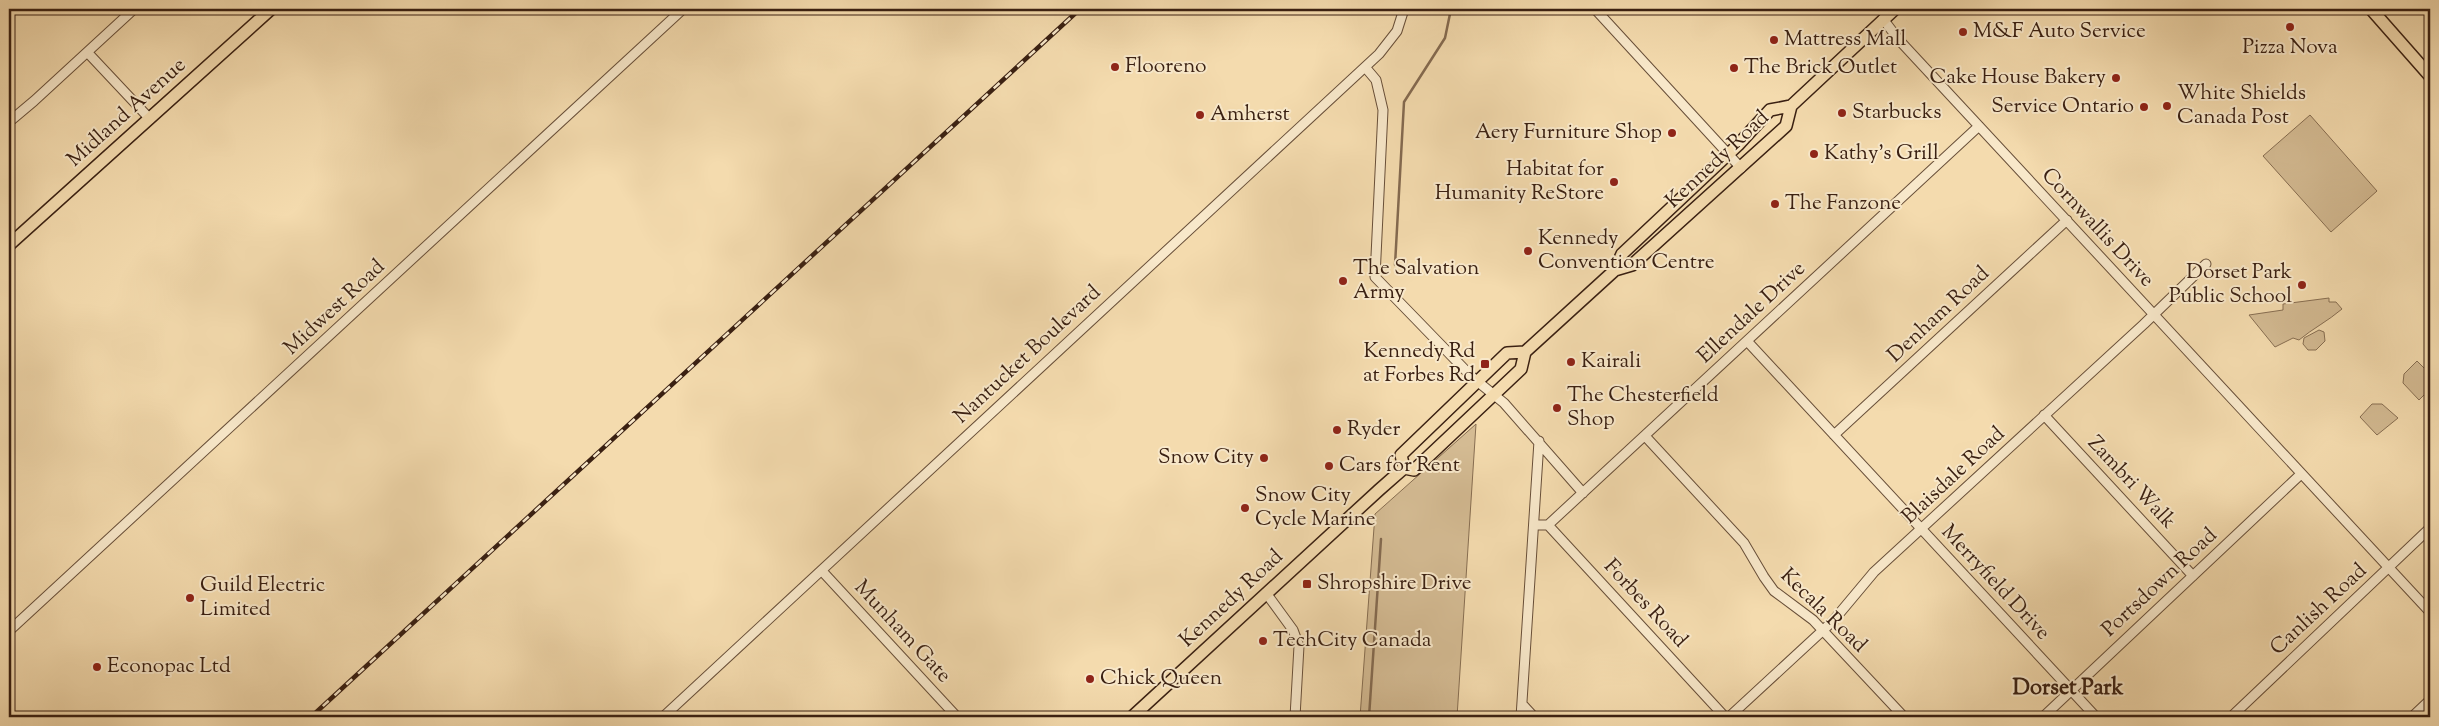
<svg xmlns="http://www.w3.org/2000/svg" width="2439" height="726" font-family="'Sorts Mill Goudy',serif">
	<style>
		.green { fill: #d4bb93; stroke: #876e52 }
		.lines { fill: none; stroke-linecap: round; stroke-linejoin: round }
		.stream { stroke: #846a50; stroke-width: 2.5 }
		.minor-casing { stroke: #684f39; stroke-width: 11 }
		.major-casing { stroke: #3a2012; stroke-width: 14 }
		.minor { stroke: #f8e8ca; stroke-width: 9 }
		.major { stroke: #f4dbae; stroke-width: 11 }
		.rail-casing { stroke: #3a2012; stroke-width: 4.5 }
		.rail { stroke: #f8e8ca; stroke-width: 2.5; stroke-dasharray: 8; stroke-linecap: butt }
		.poi-dot { fill: #8f2418; stroke: #f8e8ca; stroke-width: 2 }
		.labels { text-anchor: middle; dominant-baseline: central; stroke-width: 4; stroke-linejoin: round; paint-order: stroke }
		.poi-label { font-size: 21px; fill: #3a2012; stroke: #f8e8ca; text-anchor: start }
		.street-label { font-size: 21px; fill: #3a2012; stroke: #f8e8ca }
		.neighbourhood-label { font-size: 22px; font-weight: bold; fill: #3a2012; stroke: #f8e8ca }
	</style>
	<rect width="100%" height="100%" fill="#f4dbae"/>
	<filter id="stains"><feTurbulence type="fractalNoise" baseFrequency=".004" numOctaves="4"/><feColorMatrix values="0 0 0 0 .2 0 0 0 0 .09 0 0 0 0 .02 0 0 0 .5 -.17"/></filter>
	<radialGradient id="worn" r=".72"><stop offset=".6" stop-color="#630" stop-opacity="0"/><stop offset="1" stop-color="#630" stop-opacity=".3"/></radialGradient>
	<path class="green" d="M2310 115 2377 191 2331 232 2263 156Z
		M2329 298V302H2336L2342 309C2328 321 2312 329 2299 340L2293 338 2275 347 2249 315 2283 310V304Z
		M2319 330 2324 332 2325 341 2316 350H2308L2303 344 2304 338Z
		M2417 361 2430 374V389L2419 400 2403 383 2404 374Z
		M2372 404H2382L2398 418 2377 435 2360 417Z
		M1476 424 1457 717H1360L1375 514Z"/>
	<g class="lines">
		<path class="stream" d="M1395 265 1404 102 1445 38 1451 9
			M1369 717 1381 539"/>
		<g class="minor-casing">
			<path id="minor" d="M1595 9 1741 168
				M1883 19 1899 40 2430 612
				M88 53 150 119
				M1365 67 1376 80 1383 110 1375 277 1472 377 1504 403 1583 493
				M9 122 34 101 134 9
				M1747 341 2096 717
				M2044 415 2193 576
				M1834 435 2067 220
				M1645 436 1744 543 1764 577 1774 591 1813 620 1904 717
				M1534 525H1548L1725 717
				M1548 525 1979 126
				M822 571 957 717
				M1266 593 1293 630 1299 646 1295 717
				M9 631 683 9
				M1522 704 1534 717
				M663 717 1379 54 1397 31 1404 9
				M1521 717 1539 441
				M1729 717 1833 621 1874 572 2144 324 2206 264
				M2043 717 2301 474
				M2231 717 2430 528
				M2412 717 2430 700"/>
		</g>
		<g class="major-casing">
			<path id="major" d="M2371 9 2430 76
				M9 245 271 9
				M1615 270 1632 265 1786 126 1791 106
				M1404 468 1401 455 1507 353 1525 352
				M1132 717 1379 490 1404 468 1414 470 1521 369 1525 352 1615 270 1622 254 1738 145 1770 110 1791 106 1895 9"/>
		</g>
		<use href="#minor" class="minor"/>
		<use href="#major" class="major"/>
		<g class="rail-casing">
			<path id="rail" d="M311 717 1080 9"/>
		</g>
		<use href="#rail" class="rail"/>
	</g>
	<g class="poi-dot">
		<circle cx="2290" cy="27" r="5"/>
		<circle cx="1963" cy="32" r="5"/>
		<circle cx="1774" cy="40" r="5"/>
		<circle cx="1115" cy="67" r="5"/>
		<circle cx="1734" cy="68" r="5"/>
		<circle cx="2116" cy="78" r="5"/>
		<circle cx="2167" cy="106" r="5"/>
		<circle cx="2144" cy="107" r="5"/>
		<circle cx="1842" cy="113" r="5"/>
		<circle cx="1200" cy="115" r="5"/>
		<circle cx="1672" cy="133" r="5"/>
		<circle cx="1814" cy="154" r="5"/>
		<circle cx="1614" cy="182" r="5"/>
		<circle cx="1775" cy="204" r="5"/>
		<circle cx="1528" cy="251" r="5"/>
		<circle cx="1343" cy="281" r="5"/>
		<circle cx="2302" cy="285" r="5"/>
		<circle cx="1571" cy="362" r="5"/>
		<rect x="1480" y="359" width="10" height="10" rx="2.5"/>
		<circle cx="1557" cy="408" r="5"/>
		<circle cx="1337" cy="430" r="5"/>
		<circle cx="1264" cy="458" r="5"/>
		<circle cx="1329" cy="466" r="5"/>
		<circle cx="1245" cy="508" r="5"/>
		<rect x="1302" y="579" width="10" height="10" rx="2.5"/>
		<circle cx="190" cy="598" r="5"/>
		<circle cx="1263" cy="641" r="5"/>
		<circle cx="97" cy="667" r="5"/>
		<circle cx="1090" cy="679" r="5"/>
	</g>
	<g class="labels">
		<g class="poi-label">
			<text x="1973" y="32">M&amp;F Auto Service</text>
			<text x="1784" y="40">Mattress Mall</text>
			<text x="2290" y="48" text-anchor="middle">Pizza Nova</text>
			<text x="1125" y="67">Flooreno</text>
			<text x="1744" y="68">The Brick Outlet</text>
			<text x="2106" y="78" text-anchor="end">Cake House Bakery</text>
			<text x="2177" y="94">White Shields<tspan x="2177" dy="24">Canada Post</tspan></text>
			<text x="2134" y="107" text-anchor="end">Service Ontario</text>
			<text x="1852" y="113">Starbucks</text>
			<text x="1210" y="115">Amherst</text>
			<text x="1662" y="133" text-anchor="end">Aery Furniture Shop</text>
			<text x="1824" y="154">Kathy's Grill</text>
			<text x="1604" y="170" text-anchor="end">Habitat for<tspan x="1604" dy="24">Humanity ReStore</tspan></text>
			<text x="1785" y="204">The Fanzone</text>
			<text x="1538" y="239">Kennedy<tspan x="1538" dy="24">Convention Centre</tspan></text>
			<text x="1353" y="269">The Salvation<tspan x="1353" dy="24">Army</tspan></text>
			<text x="2292" y="273" text-anchor="end">Dorset Park<tspan x="2292" dy="24">Public School</tspan></text>
			<text x="1475" y="352" text-anchor="end">Kennedy Rd<tspan x="1475" dy="24">at Forbes Rd</tspan></text>
			<text x="1581" y="362">Kairali</text>
			<text x="1567" y="396">The Chesterfield<tspan x="1567" dy="24">Shop</tspan></text>
			<text x="1347" y="430">Ryder</text>
			<text x="1254" y="458" text-anchor="end">Snow City</text>
			<text x="1339" y="466">Cars for Rent</text>
			<text x="1255" y="496">Snow City<tspan x="1255" dy="24">Cycle Marine</tspan></text>
			<text x="1317" y="584">Shropshire Drive</text>
			<text x="200" y="586">Guild Electric<tspan x="200" dy="24">Limited</tspan></text>
			<text x="1273" y="641">TechCity Canada</text>
			<text x="107" y="667">Econopac Ltd</text>
			<text x="1100" y="679">Chick Queen</text>
		</g>
		<g class="street-label">
			<text transform="translate(127 113) rotate(-42)">Midland Avenue</text>
			<text transform="translate(1718 160) rotate(-43)">Kennedy Road</text>
			<text transform="translate(2097 228) rotate(47)">Cornwallis Drive</text>
			<text transform="translate(335 308) rotate(-43)">Midwest Road</text>
			<text transform="translate(1752 313) rotate(-43)">Ellendale Drive</text>
			<text transform="translate(1939 315) rotate(-43)">Denham Road</text>
			<text transform="translate(1028 355) rotate(-43)">Nantucket Boulevard</text>
			<text transform="translate(1954 476) rotate(-43)">Blaisdale Road</text>
			<text transform="translate(2131 483) rotate(47)">Zambri Walk</text>
			<text transform="translate(1995 583) rotate(47)">Merryfield Drive</text>
			<text transform="translate(2160 583) rotate(-43)">Portsdown Road</text>
			<text transform="translate(1232 599) rotate(-43)">Kennedy Road</text>
			<text transform="translate(1645 604) rotate(47)">Forbes Road</text>
			<text transform="translate(2319 610) rotate(-43)">Canlish Road</text>
			<text transform="translate(1823 611) rotate(44)">Kecala Road</text>
			<text transform="translate(902 632) rotate(47)">Munham Gate</text>
		</g>
		<g class="neighbourhood-label">
			<text x="2068" y="689">Dorset Park</text>
		</g>
	</g>
	<rect width="2439" height="726" fill="none" stroke="#f4dbae" stroke-width="30"/>
	<rect x="10" y="10" width="2419" height="706" fill="none" stroke="#3a2012" stroke-width="2.5"/>
	<rect x="15" y="15" width="2409" height="696" fill="none" stroke="#3a2012"/>
	<rect width="100%" height="100%" filter="url(#stains)"/>
	<rect width="100%" height="100%" fill="url(#worn)"/>
</svg>
